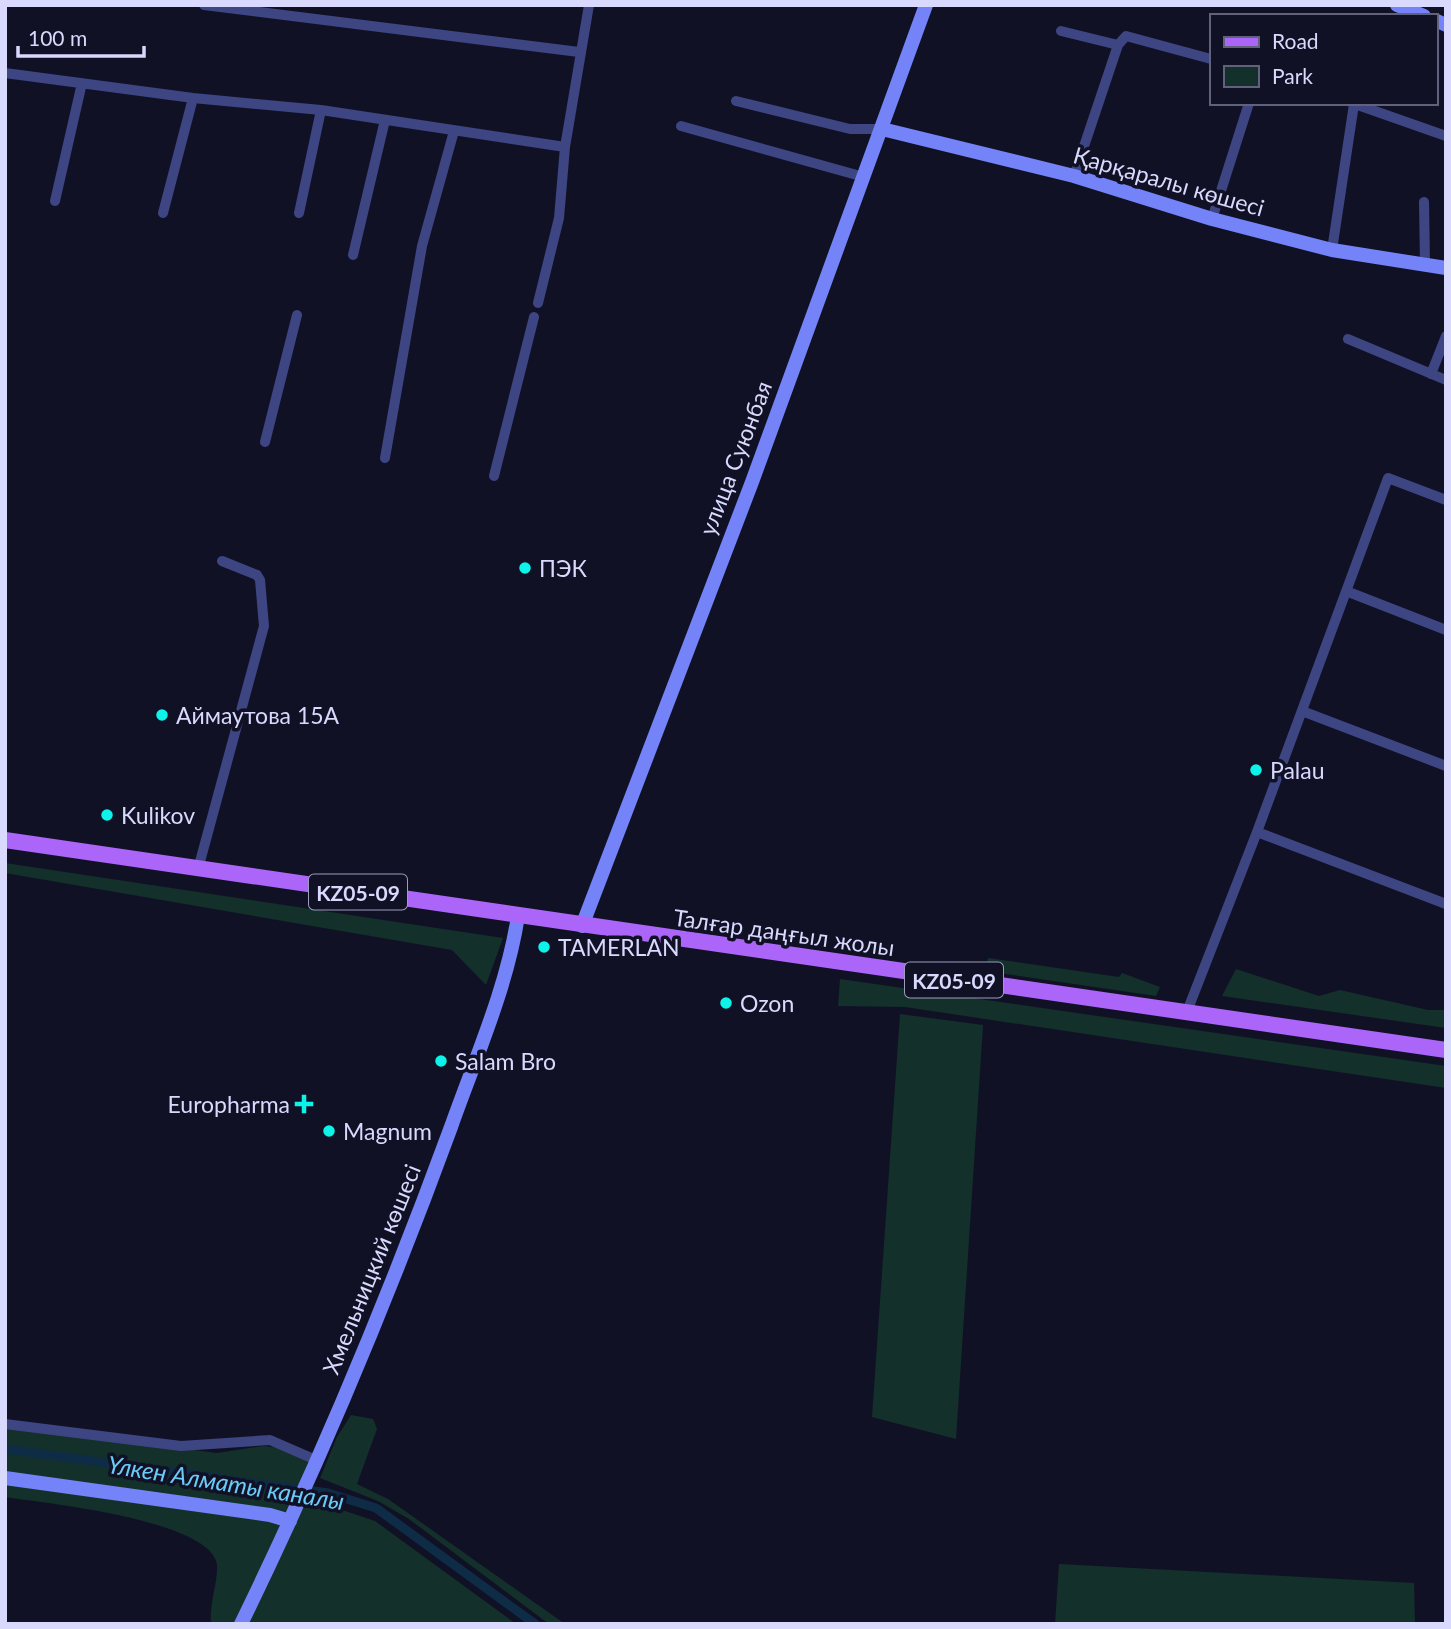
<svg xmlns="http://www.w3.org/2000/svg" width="1451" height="1629" font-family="Lato,sans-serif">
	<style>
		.green { fill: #14302b }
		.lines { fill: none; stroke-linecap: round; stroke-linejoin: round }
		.canal { stroke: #0f2c47; stroke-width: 9 }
		.street { stroke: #3e4583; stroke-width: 10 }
		.secondary { stroke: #7484f8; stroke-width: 14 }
		.primary { stroke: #ab65f8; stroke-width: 16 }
		.poi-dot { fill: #0ef3e9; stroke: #111126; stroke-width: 2.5 }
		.labels { text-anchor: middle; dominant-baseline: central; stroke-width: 7; stroke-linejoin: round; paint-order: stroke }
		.shield { fill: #111126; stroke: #9c9dbc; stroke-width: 2 }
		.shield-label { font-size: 21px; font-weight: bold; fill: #d8d9fd }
		.street-label { font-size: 23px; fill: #d8d9fd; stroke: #111126 }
		.poi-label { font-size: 23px; fill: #d8d9fd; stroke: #111126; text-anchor: start }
		.water-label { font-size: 24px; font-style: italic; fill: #6bcbf8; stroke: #111126 }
	</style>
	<rect width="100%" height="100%" fill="#111126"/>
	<path class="green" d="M5 863 503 938 486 985 452 950 5 873Z
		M988 958 1119 977 1122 973 1160 987 1156 996 985 971Z
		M1236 969 1319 996 1340 990 1428 1010H1446V1028L1222 996Z
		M840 979 1446 1066V1088L905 1007 838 1006Z
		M900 1014 983 1025 956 1439 872 1417Z
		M351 1415 373 1419 377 1429 357 1484 388 1499 565 1624H549L409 1519 378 1501 320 1478 337 1437Z
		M5 1426 217 1453 263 1446 282 1448 311 1463 297 1495 375 1521 516 1624H211C209 1603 218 1584 217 1565 212 1520 45 1503 5 1497Z
		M1059 1564 1414 1583 1415 1624H1055Z"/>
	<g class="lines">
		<path class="canal" d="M5 1449 328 1493 376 1508 535 1624"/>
		<path class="street" d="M204 5 579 52
			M1061 31 1118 45 1126 36 1211 59
			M5 73 193 98 321 110 565 147 589 5
			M736 101 850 129H882
			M1352 103 1446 136
			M681 126 864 177
			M1074 176 1118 45
			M55 201 82 83
			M1424 202 1425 265
			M163 213 193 98
			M299 213 321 110
			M1212 219 1249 103
			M1332 250 1354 104
			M353 255 385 120
			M538 303 559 218 565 147
			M1348 339 1446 380
			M1431 374 1446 336
			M265 442 297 315
			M385 458 422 246 454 131
			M494 476 534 317
			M1346 591 1446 630
			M1302 711 1446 766
			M1257 832 1446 904
			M198 869 264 626 260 580 257 575 222 561
			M1186 1014 1257 832 1388 478 1446 500
			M5 1424 181 1446 270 1440 316 1460"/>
		<path class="secondary" d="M1397 5 1424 16
			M1435 20 1446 25
			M882 129 1074 176 1212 219 1332 250 1446 268
			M582 926 752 482 926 5
			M5 1478 270 1515 290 1521
			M241 1624C320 1462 389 1296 451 1127 475 1059 507 988 518 916"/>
		<path class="primary" d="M5 840 1446 1050"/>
	</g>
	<g class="poi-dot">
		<circle cx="525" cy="568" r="7"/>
		<circle cx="162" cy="715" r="7"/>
		<circle cx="1256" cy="770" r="7"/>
		<circle cx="107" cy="815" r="7"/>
		<circle cx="544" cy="947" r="7"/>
		<circle cx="726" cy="1003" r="7"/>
		<circle cx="441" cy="1061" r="7"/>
		<path d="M300.5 1093.5h7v7h7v7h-7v7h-7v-7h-7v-7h7z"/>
		<circle cx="329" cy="1131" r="7"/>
	</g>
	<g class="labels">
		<g class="shield">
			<rect x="309" y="874.5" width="98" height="35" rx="5"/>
			<rect x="905" y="962.5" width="98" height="35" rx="5"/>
		</g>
		<g class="shield-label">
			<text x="358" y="892">KZ05-09</text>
			<text x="954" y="980">KZ05-09</text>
		</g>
		<g class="street-label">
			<text transform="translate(1169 181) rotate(16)">Қарқаралы көшесі</text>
			<text transform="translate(735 458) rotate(-69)">улица Суюнбая</text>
			<text transform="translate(784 932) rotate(8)">Талғар даңғыл жолы</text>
			<text transform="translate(371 1269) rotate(-68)">Хмельницкий көшесі</text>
		</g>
		<g class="poi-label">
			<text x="539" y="568">ПЭК</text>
			<text x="176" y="715">Аймаутова 15А</text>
			<text x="1270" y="770">Palau</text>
			<text x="121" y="815">Kulikov</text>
			<text x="558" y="947">TAMERLAN</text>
			<text x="740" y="1003">Ozon</text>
			<text x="455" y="1061">Salam Bro</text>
			<text x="290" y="1104" text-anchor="end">Europharma</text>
			<text x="343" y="1131">Magnum</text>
		</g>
		<g class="water-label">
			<text transform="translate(226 1482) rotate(9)">Үлкен Алматы каналы</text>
		</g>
	</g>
	<rect width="1451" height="1629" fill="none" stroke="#d8d9fd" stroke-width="14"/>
	<rect x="1210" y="14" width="228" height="91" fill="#111126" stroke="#61617c" stroke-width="2"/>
	<rect x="1224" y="37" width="35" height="10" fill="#ab65f8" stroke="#61617c" stroke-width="2"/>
	<text x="1272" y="49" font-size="21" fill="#d8d9fd">Road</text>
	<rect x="1224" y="66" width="35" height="21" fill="#14302b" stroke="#61617c" stroke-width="2"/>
	<text x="1272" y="84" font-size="21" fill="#d8d9fd">Park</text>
	<path d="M18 46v10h126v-10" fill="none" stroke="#d8d9fd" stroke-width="3.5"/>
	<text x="28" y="46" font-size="21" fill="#d8d9fd" stroke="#111126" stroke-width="5" paint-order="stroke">100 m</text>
</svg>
